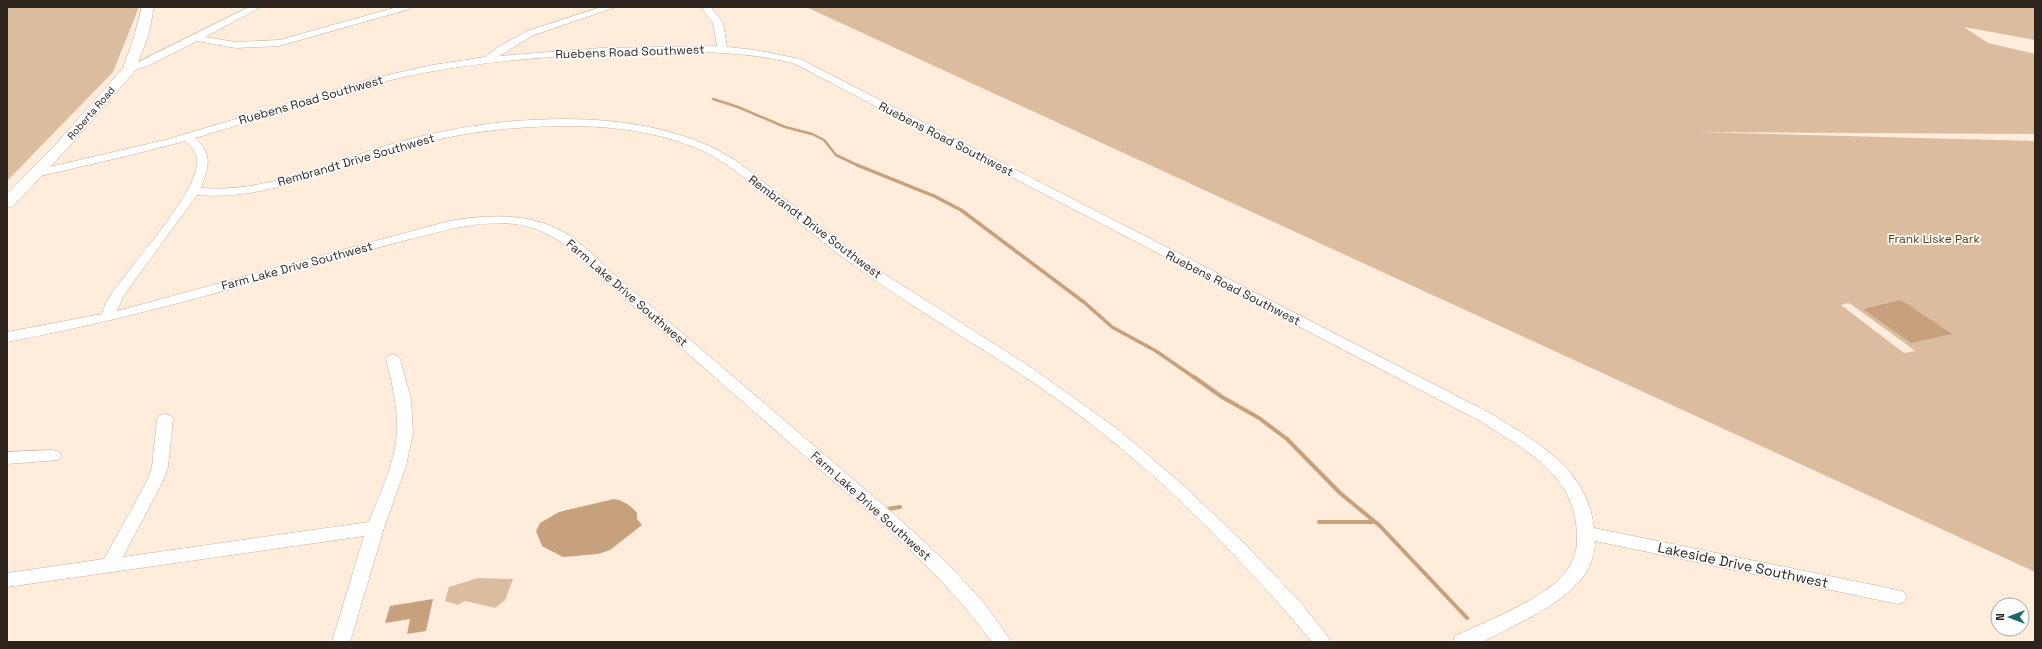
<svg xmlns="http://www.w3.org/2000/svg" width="2042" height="649" font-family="'Space Grotesk',sans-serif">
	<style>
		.green { fill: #dcbc9f; fill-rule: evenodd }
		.water { fill: #c7a07d }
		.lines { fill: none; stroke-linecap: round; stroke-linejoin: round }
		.stream-far2 { stroke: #c7a07d; stroke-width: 2.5 }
		.stream-far1 { stroke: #c7a07d; stroke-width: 3.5 }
		.stream { stroke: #c7a07d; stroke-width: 4 }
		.street-casing { stroke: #c6b09d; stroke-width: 1 }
		.secondary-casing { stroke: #c6b09d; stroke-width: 1 }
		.street { fill: #fff; fill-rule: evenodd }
		.secondary { fill: #fff; fill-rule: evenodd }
		.labels { text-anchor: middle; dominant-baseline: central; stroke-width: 3.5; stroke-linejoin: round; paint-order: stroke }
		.far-street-label { font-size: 10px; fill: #2d241d; stroke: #fdfdfd }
		.street-label { font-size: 12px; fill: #2d241d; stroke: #fdfdfd }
		.park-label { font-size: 12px; fill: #5e370b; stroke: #fdfdfd }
		.near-street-label { font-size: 14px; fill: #2d241d; stroke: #fdfdfd }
	</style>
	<rect width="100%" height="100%" fill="#ffecdb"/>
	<path class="green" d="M7 7H139L113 72 7 181Z
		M806 7H2035V40L1964 27 1988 43 2035 54V134L1696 132 2035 141V572ZM1849 303 1906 344 1915 351 1904 353 1841 305Z
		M478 578 513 579 505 600 495 608 465 601 458 605 445 601 449 587Z"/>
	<path class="water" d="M1901 300 1952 334 1911 343 1863 309Z
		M614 499C624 501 630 505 637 513V519L642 525 610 550 598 554 563 557 542 546 536 531 540 523 559 512Z
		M433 599 426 631 407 634 410 619 385 623 390 606Z"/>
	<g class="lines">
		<path class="stream-far2" d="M713 99 738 107 785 127 812 134 824 140 836 155 859 166"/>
		<path class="stream-far1" d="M857 165 934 196 961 210 1085 303 1112 327 1156 351 1195 378"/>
		<path class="stream" d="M1194 377 1222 397 1259 418 1287 439 1340 493 1380 526 1467 618
			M888 509 900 507
			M1319 522H1372"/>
		<g class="street-casing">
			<path id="street" d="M249 7H261L205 37 236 42 279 40 397 7H412L410 9 279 46 236 48 197 41 150 65 129 72 124 69Z
				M601 7H616L534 35 499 56 601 48 717 46 713 23 701 7H711L723 23 727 47 755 50 800 59 1490 413C1536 442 1587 467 1594 528L1898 590 1904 592 1907 597 1904 602 1898 604 1595 541C1595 586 1547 608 1514 626 1503 631 1491 639 1480 642 1472 644 1461 642 1453 642L1455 636C1489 620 1527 606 1556 582 1570 571 1578 554 1577 537 1577 475 1525 450 1480 421L793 63C738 50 684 51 628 53 553 56 477 61 404 77 333 93 264 118 195 138 214 155 208 167 201 188 264 193 324 165 382 147 484 115 641 100 735 160L869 264 1032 368 1119 430 1183 485 1244 543 1302 604 1332 642H1312C1240 557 1162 476 1072 410 1004 359 928 319 859 269 827 247 797 221 767 196 746 180 727 162 703 151 660 132 614 126 568 126 512 126 455 133 400 149 334 167 268 201 197 195L124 295 117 311 449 221C491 214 535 212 572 237 586 247 598 260 611 272L895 515 949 565 984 603 1012 642H992C943 574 878 520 815 465 744 403 673 340 601 278 576 253 552 229 515 224 478 220 442 231 407 240 368 250 330 261 291 272 197 299 103 324 7 342V332L102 314C105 300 116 288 124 277 144 250 192 197 197 165 199 155 192 147 185 141L131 155 36 177 30 173 32 171 165 140 374 78 433 65 485 57 498 47 527 31Z
				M393 354 398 356 400 359 411 399 413 433 406 466 384 528 350 642H332L364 536 7 587V573L104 559 147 481 152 467 157 419 160 415 165 414 170 415 173 419 168 467 163 481 123 557 369 522C379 495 396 461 397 432 398 407 392 383 386 359L388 356Z
				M53 450 59 452 61 456 59 460 7 464V452Z"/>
		</g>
		<g class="secondary-casing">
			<path id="secondary" d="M142 7H154L148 37 134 72 66 150 13 206 7 208V194L56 144 123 68 134 37Z"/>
		</g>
		<use href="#street" class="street"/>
		<use href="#secondary" class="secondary"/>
	</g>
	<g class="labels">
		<g class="far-street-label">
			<text transform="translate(91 113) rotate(-49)">Roberta Road</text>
		</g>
		<g class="street-label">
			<text transform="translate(630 52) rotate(-2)">Ruebens Road Southwest</text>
			<text transform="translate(311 100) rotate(-16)">Ruebens Road Southwest</text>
			<text transform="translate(946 139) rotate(27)">Ruebens Road Southwest</text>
			<text transform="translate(356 160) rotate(-16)">Rembrandt Drive Southwest</text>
			<text transform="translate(815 227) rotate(37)">Rembrandt Drive Southwest</text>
			<text transform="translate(297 266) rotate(-15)">Farm Lake Drive Southwest</text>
			<text transform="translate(1233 288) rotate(27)">Ruebens Road Southwest</text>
			<text transform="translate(627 293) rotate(41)">Farm Lake Drive Southwest</text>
			<text transform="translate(871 506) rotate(42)">Farm Lake Drive Southwest</text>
		</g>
		<g class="park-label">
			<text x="1934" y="239">Frank Liske Park</text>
		</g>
		<g class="near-street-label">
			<text transform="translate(1743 565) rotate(12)">Lakeside Drive Southwest</text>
		</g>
	</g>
	<rect width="2042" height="649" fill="none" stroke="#2d241d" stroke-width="16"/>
	<g transform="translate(2010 617) rotate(270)"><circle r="19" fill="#fdfdfd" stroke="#aaa6a3"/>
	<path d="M0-3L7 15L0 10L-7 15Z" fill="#1c6969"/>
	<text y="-6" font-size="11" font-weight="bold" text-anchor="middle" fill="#2d241d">N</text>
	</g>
</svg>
